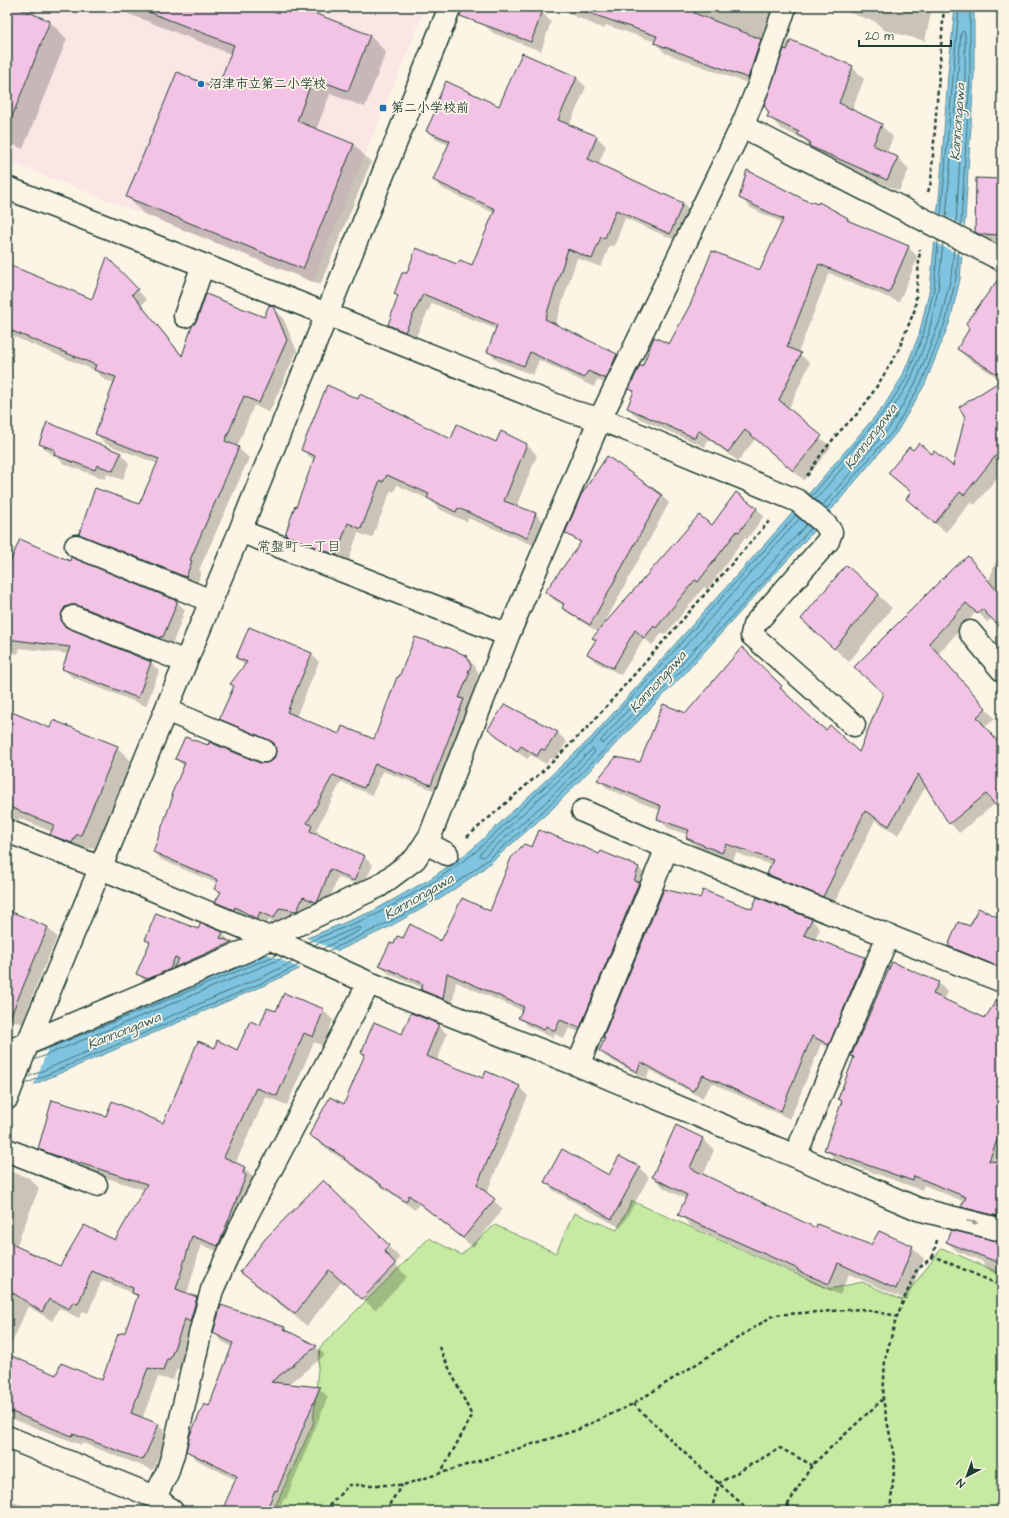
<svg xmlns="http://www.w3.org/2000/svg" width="1009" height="1518" font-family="'Architects Daughter','Klee One',sans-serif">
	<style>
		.built { fill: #f9e6e5 }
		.green { fill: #c7eaa3; stroke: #73946c }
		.water { fill: #7ec3df; stroke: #588d9b }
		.pier { fill: #fcf5e5 }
		.shadow { fill: #0003 }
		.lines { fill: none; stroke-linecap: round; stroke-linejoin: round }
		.shore { stroke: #457378; stroke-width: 1 }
		.building { fill: #f3c3e6; stroke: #1f3d34 }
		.minor-casing { stroke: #1f3d34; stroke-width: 25 }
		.path { stroke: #1f3d34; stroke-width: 2.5; stroke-dasharray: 4 3; stroke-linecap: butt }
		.minor { stroke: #fcf5e5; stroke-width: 22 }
		.oneway { fill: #8e998c }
		.poi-dot { fill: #1f6fb2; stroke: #fcf5e5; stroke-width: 1.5 }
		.labels { text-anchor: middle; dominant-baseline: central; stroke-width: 3.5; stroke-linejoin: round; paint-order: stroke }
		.poi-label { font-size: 13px; font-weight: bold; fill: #1f3d34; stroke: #fcf5e5; text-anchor: start }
		.water-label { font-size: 14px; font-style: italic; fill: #375e5f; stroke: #fcf5e5 }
		.neighbourhood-label { font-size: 14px; fill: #1f3d34; stroke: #fcf5e5 }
	</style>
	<rect width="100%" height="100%" fill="#fcf5e5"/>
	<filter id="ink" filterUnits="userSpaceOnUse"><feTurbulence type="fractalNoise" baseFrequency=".025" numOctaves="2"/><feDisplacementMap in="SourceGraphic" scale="8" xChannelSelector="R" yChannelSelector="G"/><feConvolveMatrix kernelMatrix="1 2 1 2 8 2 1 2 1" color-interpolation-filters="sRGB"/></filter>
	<g filter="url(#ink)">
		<path class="built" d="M7 7H426L313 281 7 161Z"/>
		<path class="green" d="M632 1201 830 1289 862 1282 902 1300 942 1248 1002 1274V1511H273L313 1424 320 1347 429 1238 461 1255 495 1225 556 1253 574 1213 617 1230Z"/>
		<path class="water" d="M955 7H974V76L965 219 960 279 950 321 925 384 897 432 810 535 686 672 552 809 483 869 443 897 387 928 265 985 7 1096V1061L373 911 430 879 470 851 590 739 782 525 884 406 902 377 919 335 930 288 940 188 948 74Z"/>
		<path class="pier" d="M935 211 967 227 964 257 932 241Z
			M304 937 340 952 303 970 266 953Z
			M51 1041 33 1087 7 1098V1059Z"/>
		<path class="shadow" d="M7 7H37L34 15 50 22 67 39 23 149 7 142Z
			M111 7H296L369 35 386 52 365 107 330 94 316 130 354 145 371 162 320 285 144 214 127 197 218 90 231 54Z
			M489 7H527L542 12 551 22 541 51 493 33 483 24Z
			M553 7H776L758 87 665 53 656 43V42L606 25 604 29Z
			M833 7H932L925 41 884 30 876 22Z
			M1001 7H1002V47L998 43Z
			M788 40 852 67 864 79 852 110 881 125 893 137 887 152 898 158 909 169 899 191 822 157 804 140 780 128 769 116V113L765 105Z
			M523 54 577 78 586 87 569 126 596 136 606 146 598 165 683 203 692 213 679 242 625 218 614 247 610 245 601 267 577 258 555 325 617 355 626 364 615 387 597 380 594 387 539 360 533 375 498 361 488 351 496 329 432 303 414 340 398 334 389 325 399 298 395 294 457 266H473L494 213 443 189 434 180 449 145 437 140 428 131 500 107Z
			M977 179 1002 180V243H989L976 232Z
			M741 198 812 204 848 218 853 224 908 247 918 257 899 302 829 273 798 353 810 363 788 410 831 447 804 480 755 439 738 461 708 439 705 447 638 418 628 408 635 393 630 388 643 368 761 271 783 223 751 208Z
			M7 265 92 300 117 269 147 300 141 305 183 356 265 319 273 307 283 318 297 351 269 413 254 405 237 447 249 458 199 570 201 572 196 587 90 544 80 534 139 505 158 464 106 444 96 434 115 383 105 380 96 371 7 334Z
			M1002 304V380L968 359 958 349Z
			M1002 381V471L975 505 971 502 946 532 917 509 907 499 911 493 889 473 914 452 932 455 953 468Z
			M452 440 526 444 537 455 516 507 536 514 546 525 538 547 468 518 467 522 439 509 430 500 397 485 394 492 391 490 372 538 358 533 347 565 296 545 286 535 315 461 302 450Z
			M40 444 120 453 129 463 123 480 107 474 105 479 64 464 56 456 50 453Z
			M661 495 669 503 602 628 712 526 756 508 764 516 747 539 745 538 707 590 704 587 665 635 662 633 652 645 644 638 621 675 596 662 588 654 596 641 593 638 598 632 571 615 563 608 564 606 554 600 546 592 581 544 566 532Z
			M1002 553V627L993 618 987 622 977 611 938 654 995 719 985 727 1002 747V811L995 804 959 833 950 823 926 786 898 835 875 820 833 906 778 884 768 874 772 865 736 853 732 862 697 847 687 838 688 835 668 828 658 819 661 811 608 789 599 780 641 763 687 715 742 649 790 697 789 698 817 724 859 753 968 557 989 580 998 556Z
			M7 555 13 558 70 562 176 601 185 610 172 645 70 621 69 629 151 662 159 671 146 706 72 677 63 668 69 654 20 648 18 654 7 651Z
			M878 595 892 608 849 662 802 619Z
			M311 654 319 662 296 717 339 735 375 741 466 657 475 666 479 674 476 680 477 681 468 704 471 708 439 792 383 771 372 795 341 782 316 830 320 834 319 836 364 857 373 865 362 888 353 884 365 859H363L352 883 338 877 326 909 324 910 312 905 305 918 287 915 282 925 269 920 266 926 244 914 242 917 224 910 216 902 221 894 216 888 218 884 162 860 154 852 185 767 176 759 266 764 272 761 276 757V747L228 727 220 718 234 687 231 684 245 666 237 658Z
			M506 705 558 733 567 742 555 759 550 758 546 764 531 755 527 759 499 739 490 729Z
			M7 707 12 712 50 729 117 747 131 761 95 849 90 848 86 856 65 848 51 834 52 832 19 818 15 827 7 824Z
			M532 848 599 856 601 852 639 868 647 877 589 1036 569 1028 564 1039 555 1034 553 1038 528 1026 520 1018 523 1011 456 982 452 1007 431 999 422 990 423 988 389 974 381 965 441 943 490 912Z
			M757 898 812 920 820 929 815 940 865 958 873 967 837 1052 821 1044 790 1119 712 1083 702 1098 650 1070 646 1079 609 1059 600 1051 701 899 752 910Z
			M7 911 48 928 57 937 37 984 23 1024 7 1018Z
			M1002 920V973L959 955 949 946 970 927Z
			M198 931 222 933 229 940 228 942 232 943 239 950 156 986 145 981 138 974 150 944 146 940Z
			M938 983 948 992 944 1000 986 1019 1002 994V1224L972 1216 963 1207 965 1202 924 1185 922 1190 835 1159 825 1149 842 1102 840 1099 855 1058 852 1055Z
			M323 1010 333 1020 323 1046 314 1042 287 1105 266 1097 235 1164 244 1168 254 1178 228 1255 201 1245 187 1294 197 1297 207 1307 195 1328 180 1369H177L173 1380 158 1377 142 1419 158 1425 168 1435 153 1470 83 1443 82 1445 7 1417V1355L56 1376 102 1381 125 1333 138 1298 132 1293 102 1280 88 1313 83 1311 79 1318 59 1308 52 1321 28 1306 7 1354V1170L29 1178 39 1188 16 1247 60 1267 115 1242 145 1190 65 1165 49 1158 39 1148 107 1117 164 1125 216 1049 237 1052 260 1026 277 1012Z
			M438 1025 447 1034 437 1061 484 1079 519 1087 528 1096 486 1194 503 1209 473 1247 419 1204 415 1210 320 1144 310 1135 344 1105 365 1056 362 1052 402 1035Z
			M703 1139 714 1150 703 1176 817 1229 871 1247H912L924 1259 907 1300 849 1274 840 1295 810 1282 806 1278 691 1226 679 1214 686 1199 664 1188 653 1177Z
			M639 1168 649 1177 621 1228 554 1191 545 1182 609 1176Z
			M323 1181 400 1258 395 1264 407 1277 375 1310 342 1281 307 1326 253 1283 241 1271Z
			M947 1242 1002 1243V1276L993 1273 983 1264 984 1262 957 1251Z
			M222 1306 285 1328 290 1333 316 1347 325 1355 288 1385 319 1388 328 1397 286 1499 284 1498 279 1511H231L225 1506 236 1480 197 1460 188 1451 209 1407 232 1347 223 1342 214 1333Z
			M7 1500 36 1511H7Z"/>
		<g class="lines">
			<path class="shore" d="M941 215 959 7
				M946 218 961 33 963 31 965 33V76L956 223
				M961 225 970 76V7
				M811 497 887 408 906 379 923 335 934 289 938 241
				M815 500 890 412 910 381 928 336 938 290 943 243
				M822 506 890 427 917 380 941 318 951 277 954 249
				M826 509 894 430 922 382 946 320 956 278 959 251
				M800 518 601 740V743H604L679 666 807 524
				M593 749 595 751 594 753 546 802 483 857 480 856V854Z
				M308 942 375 915 432 883 473 854 593 741 796 515
				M314 945 359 927 361 928 360 930 322 949
				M328 951C366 933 405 916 441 893 507 851 561 794 616 738 683 670 749 600 811 528
				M37 1053 277 955
				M34 1060 283 958
				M28 1077 262 977 293 962
				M25 1084 264 982 299 965"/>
		</g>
		<path class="building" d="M7 7H16L50 21 8 127 7 126Z
			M141 7H299L370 35 348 91 313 78 297 121 354 144 303 269 126 197 177 72 217 89 234 45 141 9Z
			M462 7H544L531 42 460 16Z
			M583 7H696L694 13 761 39 748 78 654 43 657 36 583 11Z
			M791 40 853 66 839 103 882 124 873 145 898 157 887 180 809 146 810 142 797 134 799 132 767 117 769 113 764 105 784 49 787 50Z
			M522 53 577 77 558 120 597 136 588 159 683 203 670 234 616 210 605 238 601 237 592 259 568 249 545 319 617 354 606 379 588 371 584 378 530 352 524 366 487 352 497 325 423 294 405 332 388 325 398 296 394 294 402 273H407L416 248 457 264 460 260 472 265 495 209 433 180 450 141 426 131 438 105 436 104 446 81 499 106Z
			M747 170 811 203 812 202 818 204 819 202 848 218 847 220 909 246 889 293 819 264 787 347 801 353 779 400 822 436 793 471 745 430 728 452 698 430 695 438 627 408 634 391 629 389 640 365 642 367 654 337 669 344 691 303 712 251 760 270 783 219 739 198Z
			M976 178 1000 179 999 193 1002 194V235L979 234 975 232Z
			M107 257 138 289 132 294 182 356 192 326 197 320 206 294 264 317 269 305 273 306 287 340 259 403 244 396 225 441 239 447 190 560 192 561 186 577 79 534 95 488 139 504 159 459 95 434 116 377 94 370 96 365 7 329V264L92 299Z
			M1002 274V377L957 349 969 329 966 323Z
			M1002 380V448L964 495 960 492 935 523 906 499 911 492 888 473 909 447 913 450 919 443 932 454 934 451 953 466 965 417 959 407Z
			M327 385 358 399 360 394 451 439 457 424 496 442 501 431 527 444 504 501 536 513 527 538 458 508 456 512 427 498 429 494 387 475 383 482 380 480 361 529 348 523 336 555 285 535 295 506 296 507 315 456 301 450Z
			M47 422 121 453 113 471 97 465 95 470 54 455 55 450 39 444Z
			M607 456 662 495 590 625 562 608 564 604 545 592 581 542 565 533 581 495Z
			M736 492 757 508 739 532 737 531 698 582 695 580 656 628 654 626 644 638 635 630 613 668 587 654 596 640 592 638 699 515 712 525Z
			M20 539 70 561 71 557 177 601V603L163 637 161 636 160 638 77 605H71L65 607 62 612 61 619 63 625 68 628 151 662 138 698 62 669 70 647 7 639V569Z
			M968 556 1002 597V629L982 609 977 613 966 603 929 643 986 708 977 717 1002 747V813L986 794 949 824 918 774 889 826 865 811 823 897 767 874 773 860 726 844 722 853 686 838 689 830 657 819 661 806 597 780 616 757 640 762 663 704 686 713 742 647 782 686 780 688 817 723 826 730 830 725 859 752 883 693 854 667 954 567Z
			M846 565 879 594 834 649 801 619Z
			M249 627 312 653 287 712 339 734 342 726 374 739 397 677H399L415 637 449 648 467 656 471 666 468 672H470L459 698 464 699 431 785 375 764 364 788 333 775 307 823 312 825 310 831 365 856 354 881 330 869 318 901 315 902 303 897 297 911 279 908 274 918 260 912 257 919 235 907 234 910 215 902 221 892 214 889 218 880 153 852 173 796 171 795 185 763 175 759 185 737 208 745 209 742 260 763H266L272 761 275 756 276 749 274 743 269 740 219 719 234 686 230 684 247 662 236 658Z
			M505 704 558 732 545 750 541 749 537 756 521 746 517 751 488 729Z
			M7 710 50 728 53 720 118 746 81 835H76L72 843 50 835 54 825 7 806Z
			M539 830 586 848 599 854 601 851 639 867 634 881 639 882 580 1028 560 1020 555 1031 546 1026 544 1030 518 1018 524 1007 447 973 443 999 421 990 423 984 379 965 390 943 394 944 397 936 403 938 410 924 441 941 462 898 490 911 511 858 524 844 532 847Z
			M664 889 700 898 703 890 752 909 757 897 812 919 804 935 865 957 829 1045 812 1036 781 1111 703 1075 693 1091 641 1062 637 1072 599 1051 605 1038 603 1037Z
			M978 908 1002 919V968L948 946 958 922 970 926Z
			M7 910 48 927 7 1025Z
			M156 913 198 929 201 923 223 932 220 938 232 942 173 968 179 959 175 957 170 969 148 979 136 974 150 942 145 940Z
			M892 962 939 982 933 994 985 1018 1001 993H1002V1127L989 1161 1002 1162V1217L961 1207 966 1197 914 1176 913 1181 824 1150 842 1101 838 1099 854 1057 851 1056Z
			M284 993 324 1009 313 1037 304 1033 277 1096 256 1088 224 1157 245 1167 243 1173 246 1176 218 1246 192 1236 176 1289 197 1297 190 1322 185 1319 170 1359H167L163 1371 148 1368 131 1413 159 1424 143 1460 73 1434 72 1436 7 1410V1354L56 1375 61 1363 102 1380 118 1334 125 1332 138 1295 132 1293 133 1288 92 1271 78 1304 73 1302 69 1309 49 1299 42 1312 7 1289V1242L60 1266 84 1225 115 1240 147 1184 54 1155 38 1149 52 1100 106 1116 112 1101 163 1123 198 1041 215 1048 217 1040 237 1050 250 1021 260 1025 267 1008 276 1011Z
			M411 1013 439 1024 426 1056 483 1078 486 1071 520 1086 477 1185 495 1199 463 1238 409 1195 406 1202 344 1159 345 1158 309 1135 330 1097 344 1104 365 1054 361 1053 374 1022 402 1034Z
			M676 1125 703 1138 690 1168 816 1228 817 1224 871 1245 879 1231 913 1246 896 1289 838 1263 829 1284 798 1271V1269L678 1215 687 1195 652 1177Z
			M562 1149 609 1175 619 1156 640 1167 612 1219 544 1182Z
			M323 1180 389 1245 384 1251 396 1264 362 1299 329 1270 295 1314 240 1272 265 1239Z
			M951 1230 1002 1242V1264L946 1242Z
			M221 1305 285 1327 284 1329 317 1346 271 1382 320 1387 277 1491 275 1490 266 1511H237L224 1506 237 1476 186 1451 190 1435 204 1404 209 1406 233 1343 213 1333Z"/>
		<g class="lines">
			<g class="minor-casing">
				<path id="minor" d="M742 126 1002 260
					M7 188 203 265 573 412 600 419 625 429 798 501 826 525 831 532 828 541 754 625 752 635 854 725
					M185 316 203 265
					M240 531 508 635
					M76 546 211 601
					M73 617 186 662
					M970 632 1002 670
					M166 710 264 751
					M583 811 667 848
					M7 831 101 868 269 938 369 983 578 1065 795 1156 918 1209 1002 1230
					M426 843 447 854
					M7 1052 248 950 269 938 379 886 415 859 430 836 508 635 600 419 742 126 759 85 785 7
					M578 1065 667 848 1002 981
					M7 1098 27 1045 240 531 450 7
					M7 1150 96 1185
					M795 1156 888 936
					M7 1437 155 1497 172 1511
					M155 1497 167 1473 173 1454 200 1334 212 1290 241 1226 369 983"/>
			</g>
			<path class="path" d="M928 192 931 182 944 7
				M807 476 822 453 839 432 857 414 868 400 882 378 898 351 915 309 920 249
				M467 837 545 769 589 726 771 519
				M937 1240 933 1256 1002 1286
				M439 1347 472 1416 441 1472
				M633 1404 689 1457 750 1511
				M786 1506 808 1511
				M324 1511 349 1485H403L577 1430 633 1404 774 1315 861 1309 897 1316
				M387 1511V1508L402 1485
				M711 1511 719 1483 780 1448 812 1465
				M784 1511 812 1465 882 1400
				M890 1511 895 1462 883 1399 885 1359 897 1316 916 1271 933 1256"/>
			<use href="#minor" class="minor"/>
		</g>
		<defs><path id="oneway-solid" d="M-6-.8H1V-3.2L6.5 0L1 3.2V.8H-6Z"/></defs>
		<use class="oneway" href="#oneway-solid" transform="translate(972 1222) rotate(14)"/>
	</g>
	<g class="poi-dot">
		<circle cx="201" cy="84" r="4"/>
		<rect x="379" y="104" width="8" height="8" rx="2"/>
	</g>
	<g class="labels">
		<g class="poi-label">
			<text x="209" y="84">沼津市立第二小学校</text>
			<text x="391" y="108">第二小学校前</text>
		</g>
		<g class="water-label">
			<text transform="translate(958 122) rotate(-86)">Kannongawa</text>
			<text transform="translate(871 437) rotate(-53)">Kannongawa</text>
			<text transform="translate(658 682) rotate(-48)">Kannongawa</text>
			<text transform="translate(419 897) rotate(-30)">Kannongawa</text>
			<text transform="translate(124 1031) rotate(-22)">Kannongawa</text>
		</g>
		<g class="neighbourhood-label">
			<text x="299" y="547">常盤町一丁目</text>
		</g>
	</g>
	<rect width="1009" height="1518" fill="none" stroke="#fcf5e5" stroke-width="24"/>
	<rect x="12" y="12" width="985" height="1494" fill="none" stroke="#1f3d34" stroke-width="1.5" filter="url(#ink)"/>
	<g transform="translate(967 1476) rotate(221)" stroke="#fcf5e5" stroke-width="3" paint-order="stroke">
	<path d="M0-3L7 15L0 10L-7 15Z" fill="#1f3d34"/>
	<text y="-6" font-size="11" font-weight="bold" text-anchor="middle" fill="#1f3d34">N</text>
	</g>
	<path d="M859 40v6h92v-6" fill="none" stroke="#1f3d34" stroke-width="2"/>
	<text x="865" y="40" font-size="12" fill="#1f3d34" stroke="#fcf5e5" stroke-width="3" paint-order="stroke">20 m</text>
</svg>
